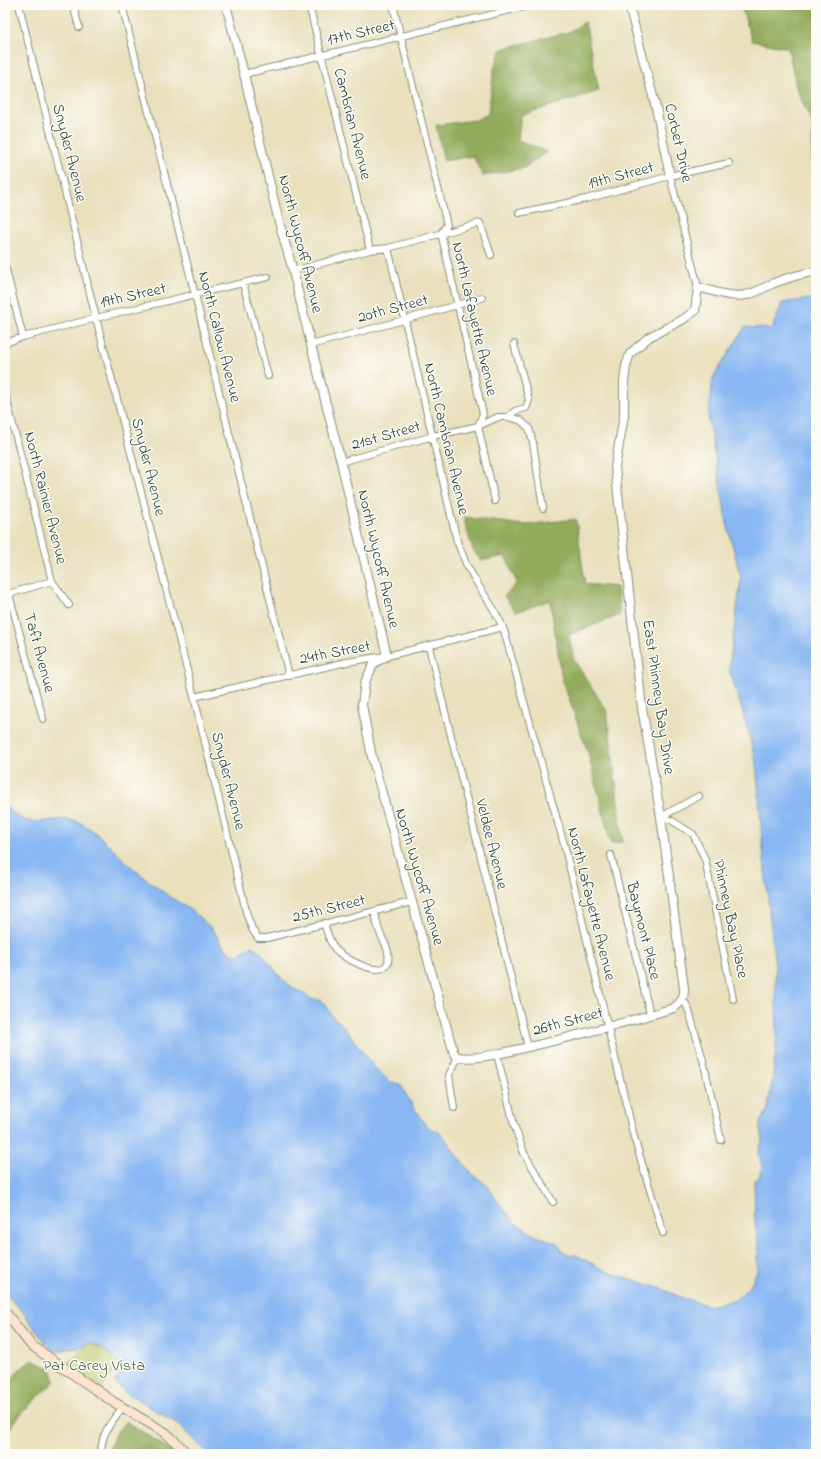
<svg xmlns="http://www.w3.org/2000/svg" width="821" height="1459" font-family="'Indie Flower',sans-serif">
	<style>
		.green { fill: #bac668; stroke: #6c824e }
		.forest { fill: #93ab5c; stroke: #597448 }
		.water { fill: #88b7f3; stroke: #547a94 }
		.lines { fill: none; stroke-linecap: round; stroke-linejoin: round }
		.minor-casing { stroke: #848e78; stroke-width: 8 }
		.tertiary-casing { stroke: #848e78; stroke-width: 10 }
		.secondary-casing { stroke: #848e78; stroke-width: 11 }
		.minor { stroke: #fff; stroke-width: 6 }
		.tertiary { stroke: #fff; stroke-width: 8 }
		.secondary { stroke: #fde4d1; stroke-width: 9 }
		.labels { text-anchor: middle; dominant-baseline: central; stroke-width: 3; stroke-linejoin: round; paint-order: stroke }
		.street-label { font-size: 16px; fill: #1f3d34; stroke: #fdfcf7 }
		.park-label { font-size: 16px; fill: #465f41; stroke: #fdfcf7 }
	</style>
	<rect width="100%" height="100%" fill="#fdfcf7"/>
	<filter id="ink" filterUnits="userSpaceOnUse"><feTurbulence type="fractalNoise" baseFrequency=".025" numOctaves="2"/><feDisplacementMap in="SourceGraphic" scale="8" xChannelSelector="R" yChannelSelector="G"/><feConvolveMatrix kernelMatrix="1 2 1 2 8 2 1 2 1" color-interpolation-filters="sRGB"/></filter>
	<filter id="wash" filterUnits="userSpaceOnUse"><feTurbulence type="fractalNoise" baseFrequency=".012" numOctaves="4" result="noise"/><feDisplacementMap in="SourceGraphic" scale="16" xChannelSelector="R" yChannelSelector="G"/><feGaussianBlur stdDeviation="0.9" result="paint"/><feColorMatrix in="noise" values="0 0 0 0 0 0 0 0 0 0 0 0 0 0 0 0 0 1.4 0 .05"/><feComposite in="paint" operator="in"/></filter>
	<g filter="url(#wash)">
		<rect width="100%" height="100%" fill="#eae0bd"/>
		<path class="green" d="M89 1343 102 1349 118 1362 100 1393 63 1367Z"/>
		<path class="forest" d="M741 5H816V164L812 169V123L797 91 788 48 752 41Z
			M585 22 599 91 521 115 518 140 547 152 524 168 483 176 473 156 444 161 436 125 476 120 488 114 494 69 501 49 569 32Z
			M463 517 524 525 576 519 585 584 617 587 620 615 569 635 574 660 607 711 623 842 611 844 588 753 562 679 550 600 516 612 504 596 517 583 505 556 481 561 473 550Z
			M32 1360 51 1369 55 1381C37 1398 19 1414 5 1435V1390L18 1371Z
			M126 1421 175 1453 176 1454H108L115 1434Z"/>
		<path class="water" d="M816 298V1454H207L178 1424 127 1393 116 1384V1380L121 1374V1367C114 1357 102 1346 89 1343L80 1348 53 1351 37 1332 23 1312 5 1294V805C29 835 47 814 75 821 93 826 113 850 127 863 141 875 155 886 170 897 180 903 191 910 200 918 205 922 211 928 215 933 220 941 225 953 235 954 241 955 246 949 251 946L260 951 281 978 294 989 304 993 311 999 320 1000 325 1004 334 1019 340 1022 373 1066 390 1082 400 1084 413 1107 425 1124 433 1130 438 1131 448 1142 453 1150 471 1173 488 1186 495 1198 515 1223 536 1236 558 1243 562 1251 570 1255H576L610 1273 660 1288 680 1297 709 1306 735 1300 741 1295 751 1284 757 1271V1254L759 1247 755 1225 754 1180 759 1178 762 1166 758 1154 763 1138 760 1130V1122L767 1112 773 1076 777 1035 775 967 763 851 756 761 741 706 729 669 741 579 727 523 708 418 713 378 745 327 772 329 782 303Z"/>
	</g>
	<g filter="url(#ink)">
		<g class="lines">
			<g class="minor-casing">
				<path id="minor" d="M19 5 96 318 194 697 247 915 252 929 258 938H267L411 902
					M73 5 79 27
					M122 5 195 295 289 676
					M309 5 370 250
					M393 5 447 225 441 233 483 414 478 426 495 501
					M244 74 531 5
					M670 176 698 287
					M519 213 586 199 670 176 729 163
					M388 248 457 541 467 566 480 588 493 608 503 627 565 848 634 1137 663 1233
					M5 266 23 337
					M293 271 370 250 388 248 480 223 491 255
					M243 283 268 376
					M5 343 23 337 96 318 268 277
					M311 345 404 320 482 298
					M5 393 52 581 69 605
					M508 417 515 411 526 408 529 400 514 344
					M341 462 433 436 478 426 498 417H508L520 420 529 428 533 443 543 508
					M9 594 43 719
					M5 595 52 581
					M429 647 528 1047
					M194 697 347 662 391 655 503 627
					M661 817 671 820 693 834 705 859 733 999
					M661 817 699 796
					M611 855 650 1014
					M324 923C327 933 329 941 335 949 342 957 367 970 378 969 383 969 385 967 388 963 390 949 385 945 380 933 377 927 376 918 375 911
					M682 1001 686 1004 689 1011 703 1060 721 1140
					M497 1054 514 1125 524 1153 553 1202
					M454 1108 449 1075 458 1057
					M101 1454C101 1434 110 1423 123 1407"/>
			</g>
			<g class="tertiary-casing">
				<path id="tertiary" d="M226 5 244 74 278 218 293 271 311 345 341 462 387 656 374 663 365 682 362 705 372 757 454 1054C456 1055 457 1057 459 1057 473 1060 497 1054 511 1051 565 1039 620 1024 674 1008 682 1001 684 999 684 988L661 817 642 708 615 467 624 416V382L626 366 630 354 634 350 649 337 682 320 695 311 698 287C713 291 731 298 746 295 756 293 765 287 774 283 787 278 802 273 816 272
					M629 5 656 108 670 176"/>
			</g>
			<g class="secondary-casing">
				<path id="secondary" d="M5 1312 31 1345 112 1401 166 1433 188 1454"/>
			</g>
			<use href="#minor" class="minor"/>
			<use href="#tertiary" class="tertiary"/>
			<use href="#secondary" class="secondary"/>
		</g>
	</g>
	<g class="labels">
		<g class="street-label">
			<text transform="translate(361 33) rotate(-13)">17th Street</text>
			<text transform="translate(352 124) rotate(76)">Cambrian Avenue</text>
			<text transform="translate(678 143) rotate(77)">Corbet Drive</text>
			<text transform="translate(69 153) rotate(76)">Snyder Avenue</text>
			<text transform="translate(621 176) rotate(-15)">19th Street</text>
			<text transform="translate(300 244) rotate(76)">North Wycoff Avenue</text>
			<text transform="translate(133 296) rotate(-13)">19th Street</text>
			<text transform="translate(393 309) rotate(-15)">20th Street</text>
			<text transform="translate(474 319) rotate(77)">North Lafayette Avenue</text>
			<text transform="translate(219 337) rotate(76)">North Callow Avenue</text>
			<text transform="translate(386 436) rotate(-16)">21st Street</text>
			<text transform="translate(446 439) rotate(77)">North Cambrian Avenue</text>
			<text transform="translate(148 467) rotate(76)">Snyder Avenue</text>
			<text transform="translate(45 498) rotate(76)">North Rainier Avenue</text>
			<text transform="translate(378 559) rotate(77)">North Wycoff Avenue</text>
			<text transform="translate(39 653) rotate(75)">Taft Avenue</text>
			<text transform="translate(335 653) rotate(-11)">24th Street</text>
			<text transform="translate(658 697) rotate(82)">East Phinney Bay Drive</text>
			<text transform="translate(228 781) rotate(76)">Snyder Avenue</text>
			<text transform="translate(491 844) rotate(76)">Veldee Avenue</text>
			<text transform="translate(419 877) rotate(74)">North Wycoff Avenue</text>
			<text transform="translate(591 904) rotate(76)">North Lafayette Avenue</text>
			<text transform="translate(329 909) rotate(-14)">25th Street</text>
			<text transform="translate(730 919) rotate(78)">Phinney Bay Place</text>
			<text transform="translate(643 931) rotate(76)">Baymont Place</text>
			<text transform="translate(568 1022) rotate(-15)">26th Street</text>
		</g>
		<g class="park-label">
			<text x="94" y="1366">Pat Carey Vista</text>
		</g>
	</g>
	<rect width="821" height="1459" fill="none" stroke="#fdfcf7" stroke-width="20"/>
</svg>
